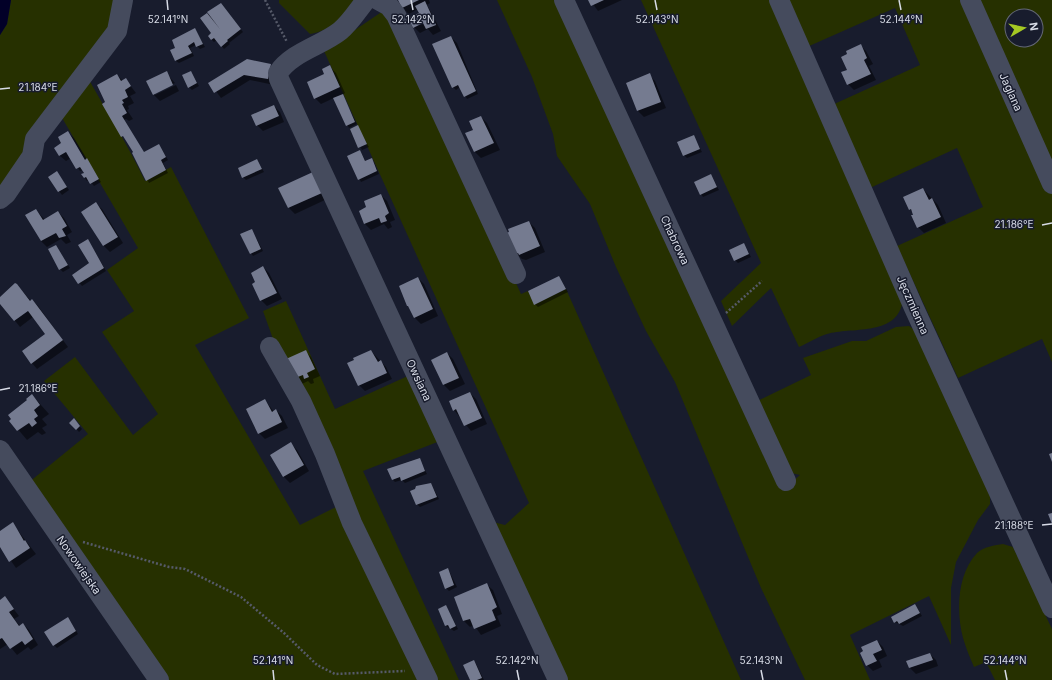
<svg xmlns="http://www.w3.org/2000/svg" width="1052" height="680" font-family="Inter,sans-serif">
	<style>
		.green { fill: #263000; fill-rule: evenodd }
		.water { fill: #020028 }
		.shadow { fill: #0007 }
		.building { fill: #757b90 }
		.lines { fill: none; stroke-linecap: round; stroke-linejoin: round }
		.path { stroke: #565a69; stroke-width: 2.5; stroke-dasharray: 2 2; stroke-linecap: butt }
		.minor { stroke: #454b5d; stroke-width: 20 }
		.ticks { fill: none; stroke: #d7dbe6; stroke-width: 1.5 }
		.labels { text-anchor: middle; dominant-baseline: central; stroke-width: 3; stroke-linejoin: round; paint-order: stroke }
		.street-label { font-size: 11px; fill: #d7dbe6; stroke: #181c2d }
		.ticks-label { font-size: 10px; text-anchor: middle; fill: #d7dbe6; stroke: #181c2d; stroke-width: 3; stroke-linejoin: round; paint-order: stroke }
	</style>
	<rect width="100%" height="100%" fill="#181c2d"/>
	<path class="green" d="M11 0H117L110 32 0 189V35L7 24Z
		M279 0H359C345 15 331 31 310 34L279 3Z
		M497 0H560L784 489 800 475 787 472 755 402 811 375 803 358 852 341H866L896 327 909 326 916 331 990 491V504L978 520 956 562 951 588V645L929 596 850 635 870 680H805L761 588 675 382 646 331 616 267 590 204 557 156 553 134 532 77Z
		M641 0H772L902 304C895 336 851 327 827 334 817 337 808 343 799 347L771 288 732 326 721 301 761 263Z
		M786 0H966L1052 193V362L1042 339 958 378 897 246 983 207 957 148 870 188 832 105 920 65 895 8 807 47Z
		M974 0H1052V175ZM1012 16H1036V40H1012Z
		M380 13H388L395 18 521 294 528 291 535 304 566 289 741 680H562L489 521 505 525 529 503 324 51Z
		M88 78C107 112 128 145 145 181L171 167 249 318 195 345 300 525 338 506 422 680H165L28 483 88 434 44 381 75 357 133 435 158 414 102 332 134 311 107 270 138 248 61 116Z
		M286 301 335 409 410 375 440 441 363 471 459 680H432L278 353 263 311Z
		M1003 544 1013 547 1052 629V680H995L986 662 974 667C970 658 966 648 963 638 956 612 957 574 977 553 983 547 995 545 1003 544Z"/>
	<path class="water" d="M0 0H11L7 24 0 35Z"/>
	<path class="shadow" d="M399 0H429L430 3 427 5 441 31 433 35 428 29 420 33 414 27 420 14 418 9 409 14 403 8Z
		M590 0H622L598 11Z
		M221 4 243 32 229 43 230 44 224 49 217 40 214 42 211 39 213 34 202 18Z
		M195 30 205 47 200 49 196 45 190 48 194 56 179 63 176 61 177 49Z
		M451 37 457 43 478 94 467 99 460 87 456 90 453 87Z
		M860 45 866 51 873 64 869 66 876 80 854 90 848 84V54Z
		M270 65 276 71 274 85 250 80 221 98 210 83Z
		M330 67 336 73 345 93 342 95 357 124 349 128 334 98 321 104 315 98Z
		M191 72 199 86 192 90 189 87Z
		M166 73 175 83 155 93V95L176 85 179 91 160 101 154 95 148 82Z
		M117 75 123 81 126 80 136 93 130 96 134 103 128 106 129 109 127 110 133 119 129 121 126 119 124 120 144 153 159 145 168 160 163 163 168 173 149 183 107 102Z
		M649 75 655 81 666 108 644 117 638 111 627 83Z
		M274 106 280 112 284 122 263 131 257 125Z
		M481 117 487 123 500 150 481 158 475 152 467 134 474 130Z
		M358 127 369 147 360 151 366 162 371 159 374 162 379 174 361 182 348 156 362 150 351 130Z
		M68 132 74 138 101 182 94 186 89 180 87 181 85 178 83 170 80 171 71 158 66 161 60 156 62 144Z
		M693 136 702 152 687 158 684 155Z
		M257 160 264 172 246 180 243 177Z
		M57 173 69 190 62 195 49 178Z
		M313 174 327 199 295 214 289 208Z
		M711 176 719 190 703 197 701 194Z
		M923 189 938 205 946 223 924 233 918 227 913 213 910 209Z
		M381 195 387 201 395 220 390 222 392 227 388 229 384 224 371 230 365 224 360 211 367 208Z
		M96 204 102 209 123 243 110 252 104 246 83 212Z
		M36 210 45 220 58 212 64 218 72 232 67 235 71 242 66 244 61 239 47 247 41 241Z
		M529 222 535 228 545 252 526 260 522 259 516 253Z
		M252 230 263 251 253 256 251 253Z
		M90 243 106 271 82 286 73 275 90 263Z
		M744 244 751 257 738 263 735 260Z
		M56 246 70 268 63 272 60 269Z
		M263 267 269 273 282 299 267 306 261 300Z
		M559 277 568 292 538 307 535 304Z
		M418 278 424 284 438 316 421 324 415 318Z
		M17 285 31 301 32 300 38 306 68 347 37 369 32 363 46 334 33 317 20 327 0 302V298Z
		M305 351 311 357 320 376 313 379 314 383 311 384 308 381 302 384 296 378Z
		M371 351 386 367 392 379 365 391 359 385Z
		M447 353 453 359 465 384 450 391 444 385 433 360Z
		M470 393 476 399 487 424 471 431 454 410Z
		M32 395 49 414 42 419 47 425 42 428 46 433 42 435 38 432 27 440 11 421Z
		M265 400 274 412 276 410 282 416 288 428 265 439 259 433Z
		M74 420 82 429 79 432 71 423Z
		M291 444 297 450 309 471 290 483 284 477 271 455Z
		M419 459 427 474 405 483 402 480 395 482 393 480Z
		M431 484 439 499 420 507 417 504 416 490Z
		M12 523 36 554 16 568 0 545V532Z
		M448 569 457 587 449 591 446 588Z
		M487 585 493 590 502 614 497 616 501 626 481 635 474 625 470 627 464 621 455 598Z
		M5 598 19 616 14 619 20 626 23 624 29 630 38 645 31 650 28 647 17 655 8 644 0 649V601Z
		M446 606 458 629 454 631 446 626 439 610Z
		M917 608 922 616 903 626 895 622Z
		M70 621 78 634 57 648 54 645Z
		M877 641 883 647 887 656 879 660 882 667 873 671 867 665Z
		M930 654 936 660 938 666 916 674 910 668Z
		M473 661 476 664 484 680H471Z"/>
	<path class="building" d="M398 0H419L402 8Z
		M588 0H604L591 6Z
		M425 1 436 25 426 29 423 23 413 28 408 18 419 13 415 6Z
		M221 3 241 29 227 40 228 41 221 47 214 38 211 40 208 36 211 33 200 18 207 13 220 29 207 12Z
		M195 28 203 44 196 47 194 42 188 46 192 53 175 61 170 50 175 48 172 40Z
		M451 36 476 91 464 97 458 85 452 88 432 44Z
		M861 44 867 58 864 60 871 74 847 85 841 72 847 70 841 57 847 54 846 51Z
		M247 59 271 64 268 79 244 75 214 93 208 83Z
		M330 65 340 87 314 99 307 82 324 74 322 69Z
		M167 71 173 85 153 95 146 81Z
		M191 71 197 83 188 88 182 75Z
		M650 73 661 102 637 111 626 83Z
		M117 74 121 81 126 78 131 86 125 90 128 97 122 100 124 103 122 104 127 113 122 116 144 152 159 144 166 157 161 160 166 170 146 181 132 153 133 152 123 136 121 137 102 104 105 102 97 85Z
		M343 94 355 122 346 126 333 98Z
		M274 105 279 116 256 126 251 115Z
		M481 116 494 143 474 152 465 133 473 130 469 121Z
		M358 125 367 144 358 148 350 129Z
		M68 131 85 160 87 158 99 179 90 184 86 177 84 178 81 174 84 173 80 167 76 169 66 152 59 156 54 148 61 143 58 137Z
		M694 135 700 149 683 156 677 142Z
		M360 150 365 161 372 158 377 171 358 180 347 156Z
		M257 159 262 169 242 178 238 168Z
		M57 171 67 187 58 192 48 177Z
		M313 172 322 193 288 208 278 188Z
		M711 174 717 187 700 195 694 182Z
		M923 188 929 200 932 198 941 217 917 228 911 215H913L911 209 909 210 903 197Z
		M381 194 389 213 385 216 387 221 381 223 379 218 364 224 359 211 366 207 364 201Z
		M96 202 118 237 103 246 81 212Z
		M36 209 43 220 58 211 67 226 62 229 66 236 59 238 56 233 41 241 25 215Z
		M529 221 540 246 519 255 518 253 515 254 506 233 509 232 508 229Z
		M252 229 261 249 250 254 240 234Z
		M88 239 104 268 78 284 72 275 89 263 78 245Z
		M744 243 749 254 734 261 729 250Z
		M56 245 68 265 59 270 48 249Z
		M263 266 277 293 260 301 252 284 255 282 251 273Z
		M559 276 566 289 534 305 528 291Z
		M418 277 433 309 414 318 408 306H407L399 286Z
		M15 283 17 284 30 301 32 299 63 340 31 364 22 351 45 334 28 311 14 321 0 304V297Z
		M306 350 315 369 307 373 309 377 304 379 303 375 295 378 286 359Z
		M371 350 378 362 381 360 387 373 358 386 347 363 354 360 353 358Z
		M447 352 459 378 443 385 431 360Z
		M470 392 482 418 464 426 456 409 453 411 449 401Z
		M32 394 40 405 34 410 38 416 34 419 37 423 32 427 29 423 17 431 9 421 11 419 8 415 27 400 26 399Z
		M265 399 272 412 276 409 282 422 258 434 246 409Z
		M74 418 80 426 76 430 69 423Z
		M291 442 304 465 283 477 270 455Z
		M1052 453V462L1049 454Z
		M420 458 425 471 401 481 400 477 392 480 387 469Z
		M431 483 437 497 416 505 410 491 415 489 416 486Z
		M1052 513V524L1048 514Z
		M13 522 24 541 25 540 30 548 9 562 0 547V531Z
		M448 568 454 585 445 589 439 572Z
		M487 583 497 607 492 610 496 620 474 629 470 619 463 621 454 597Z
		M5 596 14 609 9 612 19 626 23 623 33 639 25 645 22 641 10 649 2 638 0 639V600Z
		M915 604 920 613 899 624 897 621 894 623 891 617Z
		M446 605 456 626 450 629 448 625 445 626 438 609Z
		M68 617 76 631 53 646 44 632Z
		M877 640 882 650 873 654 877 661 866 666 860 653 863 651 861 647Z
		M930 653 933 660 909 668 906 661Z
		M474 660 482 678 477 680H470L463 665Z"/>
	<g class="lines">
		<path class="path" d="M265 0 287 42
			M726 313 762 281
			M83 542 169 567 185 569 241 597 284 633 317 665 335 674 405 671"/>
		<path class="minor" d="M366 0C358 10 350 23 340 31 321 46 292 52 278 73L279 79 558 680
			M378 0 389 6 396 15 516 274
			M564 0 786 481
			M779 0 914 308 1052 608
			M970 0 1052 184
			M0 199 6 194 32 156 35 139 117 31 123 0
			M270 347 301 401 325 454 352 523 428 680
			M0 450 159 680"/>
	</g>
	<path class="ticks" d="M167 0 168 10M411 0 413 10M655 0 657 10M899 0 901 10M0 89 10 88M1042 225 1052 223M0 390 10 388M1042 525 1052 524M273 670 274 680M517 670 519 680M761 670 763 680M1005 670 1007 680"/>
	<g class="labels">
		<g class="street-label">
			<text transform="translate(1011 92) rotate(66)">Jaglana</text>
			<text transform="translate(675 240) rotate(65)">Chabrowa</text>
			<text transform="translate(913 305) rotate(66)">Jęczmienna</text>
			<text transform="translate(419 380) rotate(65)">Owsiana</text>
			<text transform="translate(79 565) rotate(55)">Nowowiejska</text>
		</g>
	</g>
	<g class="ticks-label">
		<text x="168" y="23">52.141°N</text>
		<text x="413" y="23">52.142°N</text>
		<text x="901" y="23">52.144°N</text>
		<text x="657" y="23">52.143°N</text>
		<text x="38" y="91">21.184°E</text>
		<text x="1014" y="228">21.186°E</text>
		<text x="38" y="392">21.186°E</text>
		<text x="1014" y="529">21.188°E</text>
		<text x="273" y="664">52.141°N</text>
		<text x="517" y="664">52.142°N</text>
		<text x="761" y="664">52.143°N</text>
		<text x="1005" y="664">52.144°N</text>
	</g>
	<g transform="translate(1024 28) rotate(81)"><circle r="19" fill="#181c2d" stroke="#646877"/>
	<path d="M0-3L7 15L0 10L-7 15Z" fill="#a5c823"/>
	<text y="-6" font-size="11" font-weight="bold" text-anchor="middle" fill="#d7dbe6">N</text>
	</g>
</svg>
